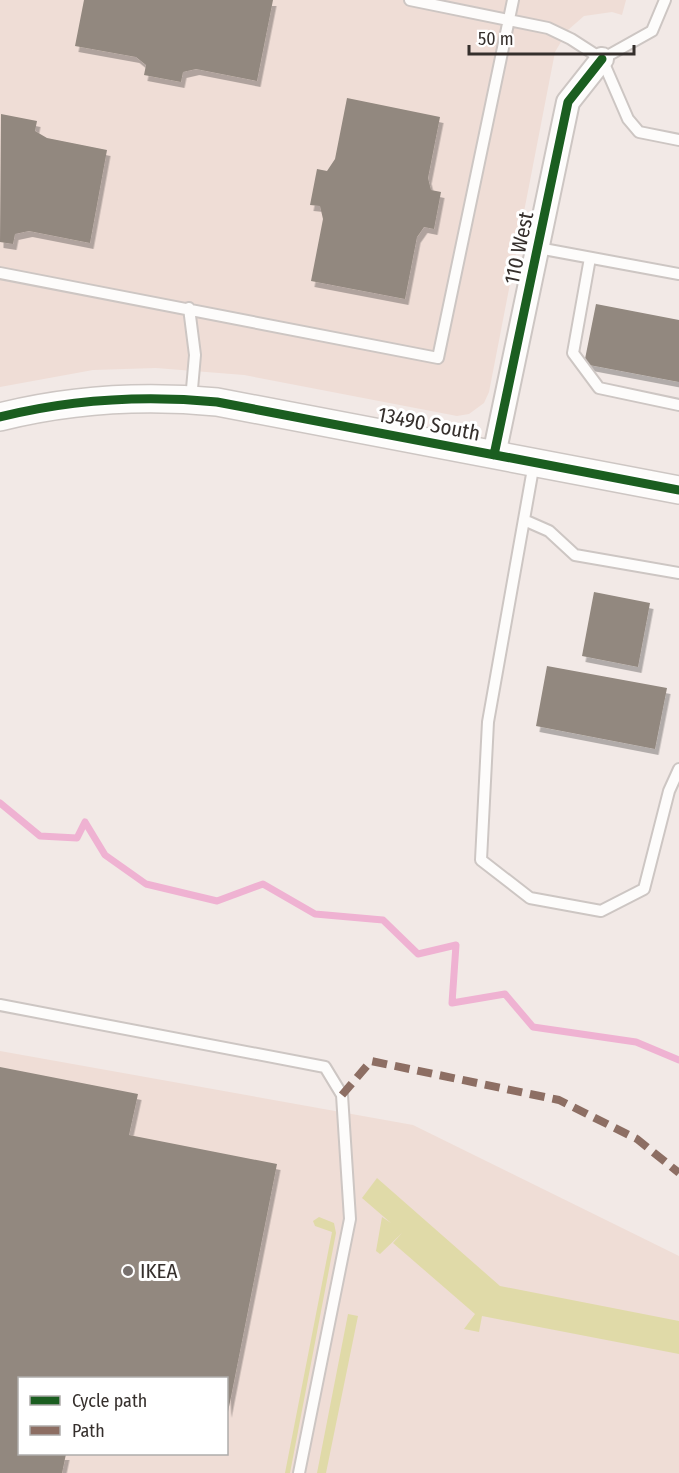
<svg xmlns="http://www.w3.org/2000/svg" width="679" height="1473" font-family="'Fira Sans Condensed',sans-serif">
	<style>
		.built { fill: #efddd6; fill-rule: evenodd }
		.green { fill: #e0daa8 }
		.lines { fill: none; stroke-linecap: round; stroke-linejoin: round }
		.stream { stroke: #efb2d2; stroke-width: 7 }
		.building { fill: #92887f; filter: url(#shadow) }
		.service-casing { stroke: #cdc6c3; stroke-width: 14 }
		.minor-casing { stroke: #cdc6c3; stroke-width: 26 }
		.tertiary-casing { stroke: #cdc6c3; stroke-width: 30 }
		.service { stroke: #fdfcfb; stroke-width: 10 }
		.minor { stroke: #fdfcfb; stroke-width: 22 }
		.tertiary { stroke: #fdfcfb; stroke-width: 27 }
		.quiet { stroke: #8d6e63; stroke-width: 8; stroke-dasharray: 15 8; stroke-linecap: butt }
		.cycleway-casing { stroke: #fff; stroke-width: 13 }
		.cycleway { stroke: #1b5e20; stroke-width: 9 }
		.poi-dot { fill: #77706d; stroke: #fff; stroke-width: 2 }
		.labels { text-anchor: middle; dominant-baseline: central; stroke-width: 6; stroke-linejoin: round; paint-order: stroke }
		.street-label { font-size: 21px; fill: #352f2c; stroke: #fff }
		.poi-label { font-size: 21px; fill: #352f2c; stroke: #fff; text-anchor: start }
	</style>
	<defs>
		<filter id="shadow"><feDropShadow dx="3.5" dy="6" stdDeviation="0" flood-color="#0004"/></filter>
	</defs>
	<rect width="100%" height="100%" fill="#f2e9e6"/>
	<path class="built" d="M0 0H626L622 15 612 12 584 16 568 30 555 52 489 392 484 403 469 414 457 416 244 375 156 368 93 370 0 387Z
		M0 1051 413 1125 679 1256V1473H0ZM20 1378H226V1454H20Z"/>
	<path class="green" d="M377 1178 500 1286 679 1321V1354L482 1316 479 1332 464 1329 475 1314 393 1243 402 1233 380 1254 376 1251 382 1217 391 1223 362 1198Z
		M319 1217 334 1223 336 1233 290 1473H285L332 1232 315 1226 313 1221Z
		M348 1314 358 1316 326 1473H317Z"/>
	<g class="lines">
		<path class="stream" d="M0 803 40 836 77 838 85 822 105 855 146 884 217 901 263 884 315 914 383 920 418 954 456 945 452 1003 505 994 533 1027 636 1042 679 1060"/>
	</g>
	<path class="building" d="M84 0H273L257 81 196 69 183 72 181 82 144 75 146 65 136 57 75 46Z
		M347 98 440 117 428 178 431 190 441 192 434 229 424 227 417 237 405 299 311 281 323 219 320 206 310 205 317 169 327 171 335 159Z
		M1 114 37 121 35 131 47 138 107 150 90 243 29 231 15 234 13 244 0 242Z
		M596 304 679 320V382L584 364Z
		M594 592 650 603 638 667 582 656Z
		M547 666 667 688 655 749 536 726Z
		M0 1067 138 1094 129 1135 277 1164 228 1412 226 1378H20V1454H66L62 1473H0Z"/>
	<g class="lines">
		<g class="service-casing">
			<path id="service" d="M410 0 548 28 571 39 602 59 628 119 639 132 679 140
				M602 59 652 31 665 0
				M538 248 679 274
				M590 258 573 353 599 388 679 405
				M0 273 438 358 513 0
				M189 308 195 355 191 400
				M534 463 488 722 481 860 530 898 601 911 644 889 669 791 679 769
				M524 520 549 531 575 555 679 573
				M0 1005 325 1067 342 1095 350 1219 299 1473"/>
		</g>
		<g class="minor-casing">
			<path id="minor" d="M494 455 568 102 602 59"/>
		</g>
		<g class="tertiary-casing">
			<path id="tertiary" d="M0 417C72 399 143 395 217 402L679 490"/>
		</g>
		<use href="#service" class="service"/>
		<use href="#minor" class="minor"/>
		<use href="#tertiary" class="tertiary"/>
		<path class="quiet" d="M342 1095 371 1061 559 1100 637 1139 679 1173"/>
		<g class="cycleway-casing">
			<path id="cycleway" d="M0 417C72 399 143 395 217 402L679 490
				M494 455 568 102 602 59"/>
		</g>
		<use href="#cycleway" class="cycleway"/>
	</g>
	<circle class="poi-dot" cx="128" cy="1271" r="6"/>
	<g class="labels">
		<g class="street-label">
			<text transform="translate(519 248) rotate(-78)">110 West</text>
			<text transform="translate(429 424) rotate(11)">13490 South</text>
		</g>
		<g class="poi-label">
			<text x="140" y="1271">IKEA</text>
		</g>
	</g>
	<rect x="18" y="1377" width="210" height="78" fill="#ffffff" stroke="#aeacab" stroke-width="1.5"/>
	<rect x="30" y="1396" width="30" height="9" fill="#1b5e20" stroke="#aeacab" stroke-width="1.5"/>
	<text x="72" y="1407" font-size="18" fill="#352f2c">Cycle path</text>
	<rect x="30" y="1426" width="30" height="9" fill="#8d6e63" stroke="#aeacab" stroke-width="1.5"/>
	<text x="72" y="1437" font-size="18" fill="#352f2c">Path</text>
	<path d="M469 45v9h165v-9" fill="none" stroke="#352f2c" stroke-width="3"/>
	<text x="478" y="45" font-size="18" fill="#352f2c" stroke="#ffffff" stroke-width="4.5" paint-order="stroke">50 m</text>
</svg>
